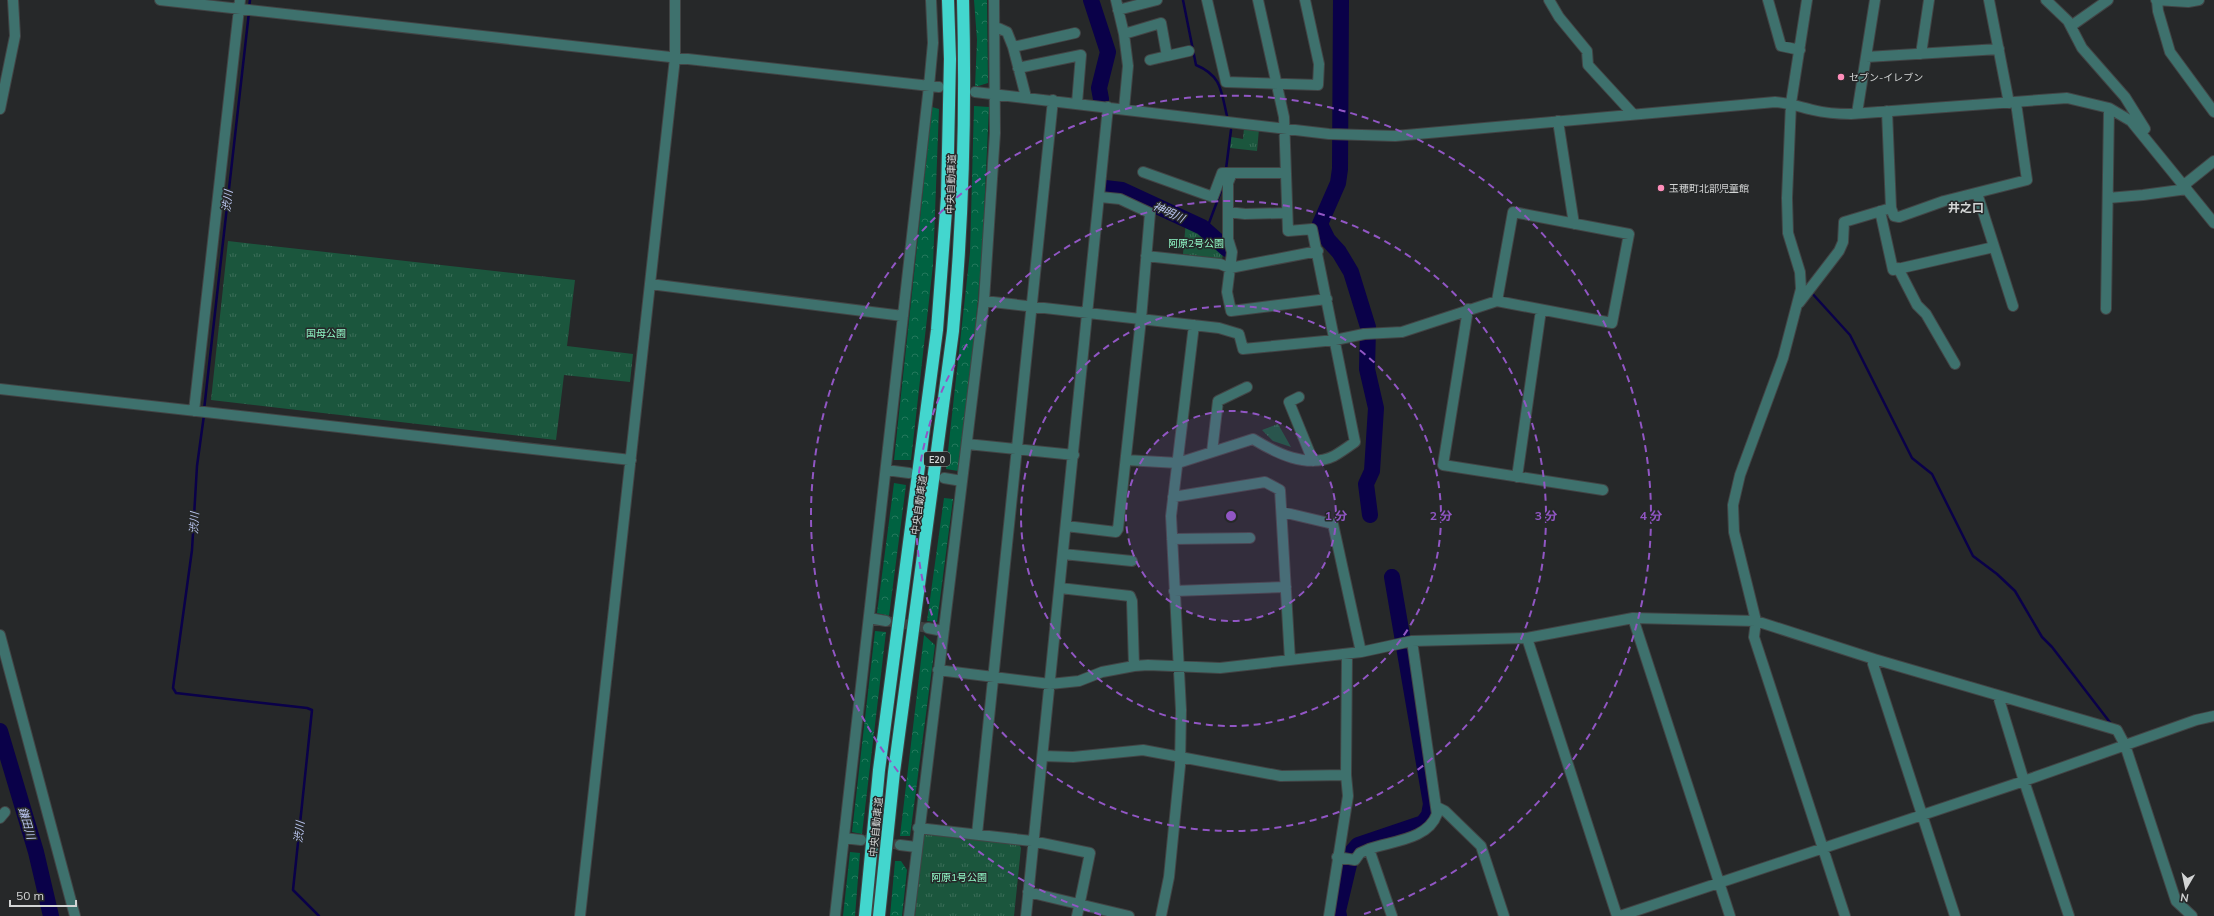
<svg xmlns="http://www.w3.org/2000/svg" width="2214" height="916" font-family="Mulish,'Noto Sans JP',sans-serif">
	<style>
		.grass { fill: url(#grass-tufts) }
		.forest { fill: url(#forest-crowns) }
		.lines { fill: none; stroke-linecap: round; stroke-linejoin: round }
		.stream { stroke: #0a0149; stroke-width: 2.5 }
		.river { stroke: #0a0149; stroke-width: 16 }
		.minor-tunnel { stroke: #404243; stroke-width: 10; stroke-dasharray: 10 5; stroke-linecap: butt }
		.minor-casing { stroke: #424445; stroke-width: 12 }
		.highway-casing { stroke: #424445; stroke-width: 14 }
		.minor { stroke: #3e716d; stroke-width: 10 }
		.highway { stroke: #43d6ce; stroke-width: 12 }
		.ring { fill: none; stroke: #9156c4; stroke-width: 2; stroke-dasharray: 7 5 }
		.poi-dot { fill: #ff8eba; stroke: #262829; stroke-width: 1.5 }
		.labels { text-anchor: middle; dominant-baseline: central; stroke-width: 3; stroke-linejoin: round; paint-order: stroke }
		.shield { fill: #262829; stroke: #9fa1a1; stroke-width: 1 }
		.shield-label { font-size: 9px; font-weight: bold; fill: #d3d5d5 }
		.poi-label { font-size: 10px; fill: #d3d5d5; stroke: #262829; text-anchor: start }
		.street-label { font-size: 10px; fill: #d3d5d5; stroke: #262829 }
		.park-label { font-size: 10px; fill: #91fac8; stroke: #262829 }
		.water-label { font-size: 11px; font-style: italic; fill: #bac6f0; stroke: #262829 }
		.quarter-label { font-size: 12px; font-weight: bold; fill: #d3d5d5; stroke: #262829 }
		.centre { fill: #9156c4; stroke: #262829; stroke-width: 2 }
		.ring-label { font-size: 12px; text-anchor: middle; font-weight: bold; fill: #9156c4; stroke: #262829; stroke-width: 3; stroke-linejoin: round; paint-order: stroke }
	</style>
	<defs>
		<pattern id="grass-tufts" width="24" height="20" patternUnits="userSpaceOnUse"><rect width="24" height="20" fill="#1b563d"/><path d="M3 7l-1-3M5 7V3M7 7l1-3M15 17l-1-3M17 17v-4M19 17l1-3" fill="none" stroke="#3b6d58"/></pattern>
		<pattern id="forest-crowns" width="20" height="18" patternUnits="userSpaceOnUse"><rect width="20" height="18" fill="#006241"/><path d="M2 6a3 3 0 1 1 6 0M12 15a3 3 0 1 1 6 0" fill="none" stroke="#24785c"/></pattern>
	</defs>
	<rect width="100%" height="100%" fill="#262829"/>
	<path class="grass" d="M1244 128 1259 129 1257 151 1230 148 1231 137 1243 139Z
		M1186 221 1201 230 1224 249 1222 259 1183 254Z
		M228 241 575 280 567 346 633 354 630 382 564 375 556 440 211 400Z
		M1278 424 1291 447 1273 441 1262 430Z
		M922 834 1019 844 1021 848 1014 916H915Z"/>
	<path class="forest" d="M974 0H987L988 83 975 87 977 40Z
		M974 106 989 107 982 256 973 351 958 471 946 469 970 252Z
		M932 107 939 109 933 265 911 460H894Z
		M894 483 906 485 889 616 877 613Z
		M944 498 953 499 937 622 927 621Z
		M875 631 886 632 862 834 852 832Z
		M924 635 935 645 910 836H900Z
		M850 852 860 853 855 916H843Z
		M895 861H901L907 870 902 916H890Z"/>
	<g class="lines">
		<path class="stream" d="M1183 0 1196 65C1222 76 1221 91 1227 116
			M249 7 250 0
			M1226 169 1231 130
			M1206 231 1224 183
			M1810 291 1850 335 1912 458 1932 474 1973 556 1997 574 2015 591 2042 637 2052 647 2112 725
			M204 410 249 12
			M204 415 197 466 192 550 173 688 176 693 307 708 312 710 293 890 319 916"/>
		<path class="river" d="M1091 0 1108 52 1099 88 1101 99
			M1341 0 1340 169 1338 183 1320 224 1328 240 1339 252 1351 272 1368 327 1367 369 1376 408 1372 471 1366 484 1370 515
			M1105 188 1122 190 1202 227 1227 249
			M0 731 36 852 51 916
			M1339 916 1338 911 1352 852 1358 845 1423 823 1429 815 1431 804 1392 577"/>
		<path class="minor-tunnel" d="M886 621 928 628
			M864 840 900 845"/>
		<g class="minor-casing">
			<path id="minor" d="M160 0 939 87
				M1116 0 1124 34 1128 66 1124 109
				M1207 0 1226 82 1318 85 1319 64 1305 0
				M1549 0 1559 17 1587 51 1588 65 1633 114
				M1768 0 1781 46 1800 50
				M1807 0 1791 103 1787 198 1788 233 1800 272 1801 289 1783 358 1740 475 1733 505 1734 532 1756 621 1754 637 1845 916
				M1989 0 2009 103
				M2046 0 2068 21 2082 48 2125 97 2145 129
				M2156 0 2188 2 2199 0
				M2157 1 2158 11 2170 52 2214 112
				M1118 10 1157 0
				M2071 26 2108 0
				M996 27 1007 32 1013 47 1026 97
				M1124 34 1161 23 1167 56 1189 51
				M1013 47 1075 33
				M1921 54 1929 0
				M1866 57 1999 49
				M1150 60 1167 56
				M1018 68 1081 55 1077 103
				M975 92 1329 134 1395 136 1775 102C1789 103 1800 107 1813 110 1825 113 1838 114 1851 114L2067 98 2109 108 2131 121 2214 223
				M0 109 15 36 13 0
				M1857 113 1875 0
				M1558 121 1574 224
				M1143 172 1213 197 1222 173H1232
				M1286 173H1232L1228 183V239L1232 252 1227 292 1231 311 1327 299
				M2184 185 2214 161
				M1977 193 2013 306
				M2108 198 2143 195 2187 189
				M1891 208 1894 216 1899 217 1944 201 2027 180 2016 103
				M1880 211 1893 270 1994 247
				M1228 212 1245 214 1287 213
				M1146 256 1220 264 1230 268 1318 251
				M1898 268 1917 305 1926 314 1955 364
				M650 284 903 316
				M984 301 1219 328 1239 334 1243 349 1335 340 1364 334 1402 332 1497 301 1612 323 1629 234 1513 212 1497 301
				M1799 303 1839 251 1843 242 1844 222 1891 208 1887 111
				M1468 309 1443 465 1603 490
				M2106 309 2109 108
				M0 389 631 460
				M1299 397 1289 402 1313 461
				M194 411 240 0
				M967 444 1074 455
				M1212 452 1218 401 1247 387
				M1126 460 1178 463 1253 439C1276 453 1307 469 1334 456 1341 452 1348 447 1355 442L1312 229 1288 231 1284 117 1258 0
				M886 470 909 473
				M1517 477 1541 310
				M944 478 962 481
				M1173 497 1265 482 1280 490 1290 660
				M1282 512 1333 524 1361 652
				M1066 526 1116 532 1118 529 1141 319 1150 213 1120 199 1100 197
				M1172 539 1250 538
				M1063 554 1132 561
				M1060 588 1130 596 1132 601 1134 666
				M1174 591 1286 587
				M869 618 886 621
				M1633 618 1730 916
				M928 628 943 631
				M0 635 75 916
				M1527 638 1617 916
				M1874 659 1873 664 1955 916
				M938 670 1050 684 1079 681 1102 672 1134 666 1148 665 1220 668 1361 652 1412 641 1527 638 1633 618 1756 621 1874 659 2117 730 2125 745 2176 901 2192 916
				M1998 696 2024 781 2069 916
				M1043 756 1073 757 1143 750 1281 776 1346 775
				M1437 807 1445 811 1481 846 1504 916
				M0 818 5 812
				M918 828 1032 841 1090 853 1077 916
				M977 834 1053 100
				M844 838 861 840
				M900 845 916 847
				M1369 849 1392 916
				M1337 857 1355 860 1360 853 1369 849C1391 841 1428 840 1437 814L1412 641
				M1028 892 1129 916
				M580 916 675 58V0
				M835 916 929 86 933 43 931 0
				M909 916 984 301 995 133 994 0
				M1026 916 1108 107
				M1161 916 1169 877 1180 766 1181 710 1171 516 1194 325
				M1329 916 1348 796 1346 775 1347 654
				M1620 916 2024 781 2196 720 2214 716"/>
		</g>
		<g class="highway-casing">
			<path id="highway" d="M865 916 879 770 937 330 947 197 950 59 948 0
				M879 916 894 772 953 331C963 220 966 111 963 0"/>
		</g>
		<use href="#minor" class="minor"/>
		<use href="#highway" class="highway"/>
	</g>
	<circle cx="1231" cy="516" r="105" fill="#9156c4" fill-opacity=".12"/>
	<g class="ring">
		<circle cx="1231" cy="516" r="105"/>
		<circle cx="1231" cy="516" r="210"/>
		<circle cx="1231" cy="516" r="315"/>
		<path d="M1101 915A420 420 0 1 1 1361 915"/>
	</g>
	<g class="poi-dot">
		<circle cx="1841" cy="77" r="4"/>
		<circle cx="1661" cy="188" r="4"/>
	</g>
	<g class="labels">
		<rect class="shield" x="924" y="452" width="26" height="14" rx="3"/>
		<g class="shield-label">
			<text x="937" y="459">E20</text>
		</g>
		<g class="poi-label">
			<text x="1849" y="77">セブン-イレブン</text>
			<text x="1669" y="188">玉穂町北部児童館</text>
		</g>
		<g class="street-label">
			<text transform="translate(951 184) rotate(-88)">中央自動車道</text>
			<text transform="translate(919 505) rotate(-82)">中央自動車道</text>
			<text transform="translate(876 827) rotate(-84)">中央自動車道</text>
		</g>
		<g class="park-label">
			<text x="1196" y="243">阿原2号公園</text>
			<text x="326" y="333">国母公園</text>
			<text x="959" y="877">阿原1号公園</text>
		</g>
		<g class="water-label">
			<text transform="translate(227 201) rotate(-83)">渋川</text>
			<text transform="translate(1169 212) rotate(25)">神明川</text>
			<text transform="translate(194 523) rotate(-87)">渋川</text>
			<text transform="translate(27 823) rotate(74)">鎌田川</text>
			<text transform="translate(299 832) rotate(-84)">渋川</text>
		</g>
		<g class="quarter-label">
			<text x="1966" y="207">井之口</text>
		</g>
	</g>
	<circle cx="1231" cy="516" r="6" class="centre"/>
	<g class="ring-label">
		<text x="1336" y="520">1 分</text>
		<text x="1441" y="520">2 分</text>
		<text x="1546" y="520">3 分</text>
		<text x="1651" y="520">4 分</text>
	</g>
	<g transform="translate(2186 888) rotate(189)" stroke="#262829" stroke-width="3" paint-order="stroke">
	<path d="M0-3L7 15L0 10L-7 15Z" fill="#d3d5d5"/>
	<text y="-6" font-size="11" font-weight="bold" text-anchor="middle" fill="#d3d5d5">N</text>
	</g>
	<path d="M10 900v6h66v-6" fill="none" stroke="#d3d5d5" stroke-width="2"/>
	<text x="16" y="900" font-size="12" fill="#d3d5d5" stroke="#262829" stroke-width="3" paint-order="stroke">50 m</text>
</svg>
